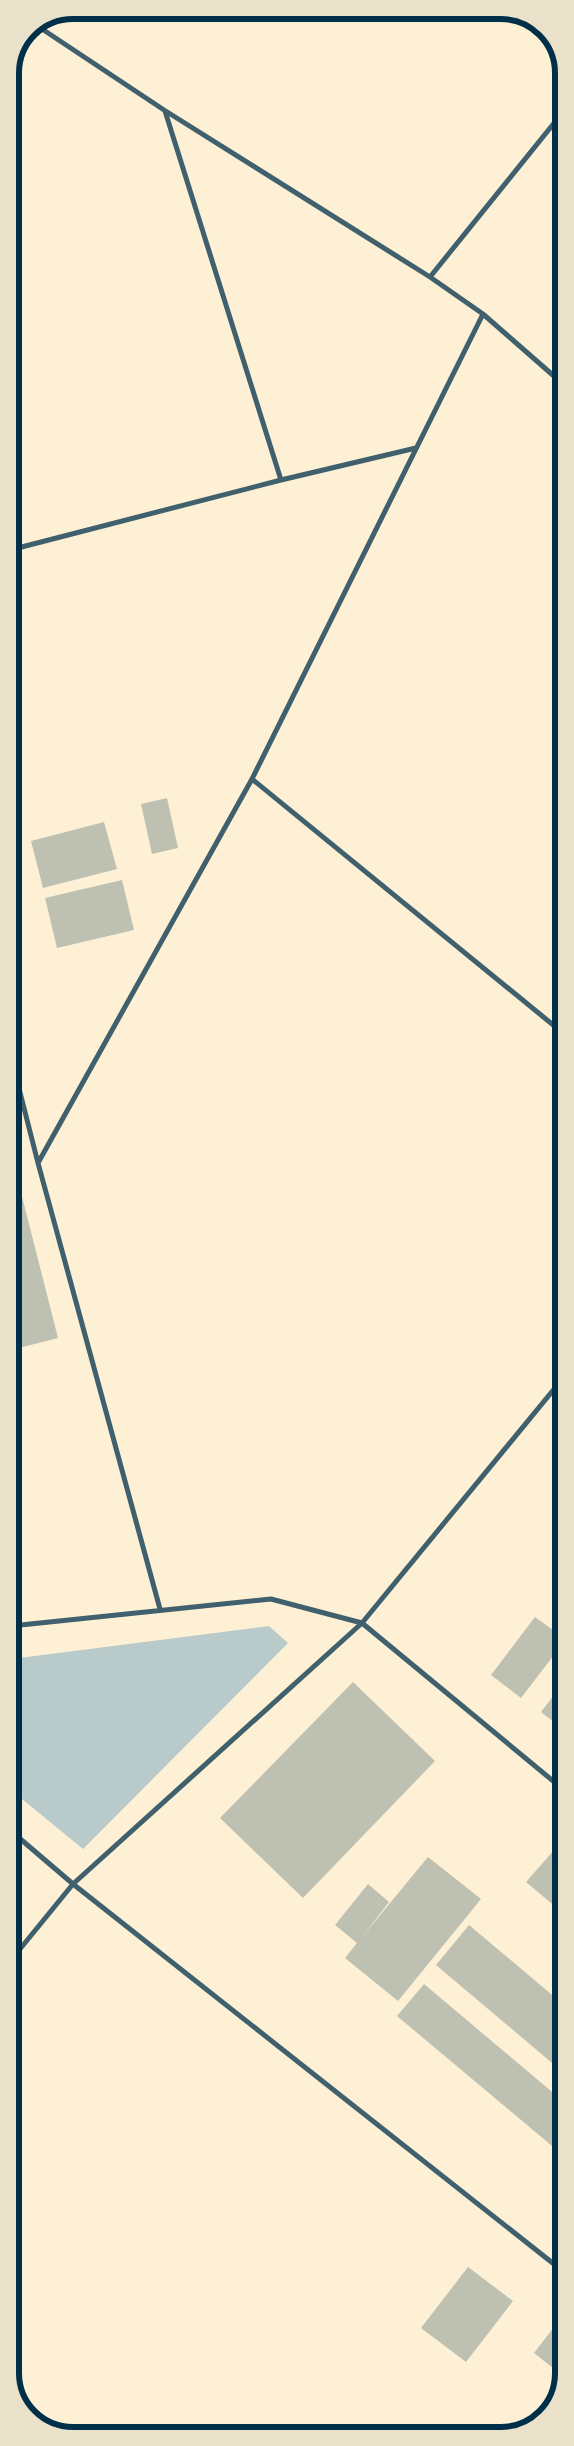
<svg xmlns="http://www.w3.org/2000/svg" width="574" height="2446" font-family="'Roboto Condensed',sans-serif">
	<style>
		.green { fill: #b9caca }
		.building { fill: #bec0b2 }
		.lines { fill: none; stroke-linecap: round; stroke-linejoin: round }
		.minor { stroke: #3f606c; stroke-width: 5 }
		.rim { fill: none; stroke: #003049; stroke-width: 6 }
	</style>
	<rect width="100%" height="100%" fill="#fdf0d5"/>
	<path class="green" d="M269 1626 288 1643 83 1849 11 1790V1659Z"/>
	<path class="building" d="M167 798 178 848 152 854 141 804Z
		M104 822 117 869 43 888 31 841Z
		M122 880 134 930 57 948 45 898Z
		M13 1161 58 1338 11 1350V1162Z
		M535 1617 564 1638V1642L521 1698 491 1675Z
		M353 1682 435 1761 303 1898 220 1818Z
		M564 1682V1730L541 1712Z
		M561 1842 564 1844V1914L526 1882Z
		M428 1857 481 1899 398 2001 345 1958 357 1943 335 1925 368 1884 389 1902 362 1937Z
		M469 1925 564 2005V2073L436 1965Z
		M424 1984 564 2102V2156L397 2016Z
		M468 2267 513 2301 466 2362 421 2328Z
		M564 2314V2374L563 2376 534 2353Z
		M552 2403 549 2415 540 2420Z"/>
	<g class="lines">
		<path class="minor" d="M36 25 164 110 430 277 483 314 563 384
			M165 111 281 480
			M430 277 563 112
			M10 550 281 480 416 448
			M252 779 563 1033
			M10 1053 38 1163 160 1609
			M38 1163 252 779 483 314
			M11 1626 271 1599 362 1623 564 1790
			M11 1831 73 1884 564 2272
			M11 1960 73 1884 362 1623 564 1377"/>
	</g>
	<path d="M0 0H574V2446H0ZM73 19H501A54 54 0 0 1 555 73V2373A54 54 0 0 1 501 2427H73A54 54 0 0 1 19 2373V73A54 54 0 0 1 73 19Z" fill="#e9e1ca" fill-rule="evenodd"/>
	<path class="rim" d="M73 19H501A54 54 0 0 1 555 73V2373A54 54 0 0 1 501 2427H73A54 54 0 0 1 19 2373V73A54 54 0 0 1 73 19Z"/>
</svg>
